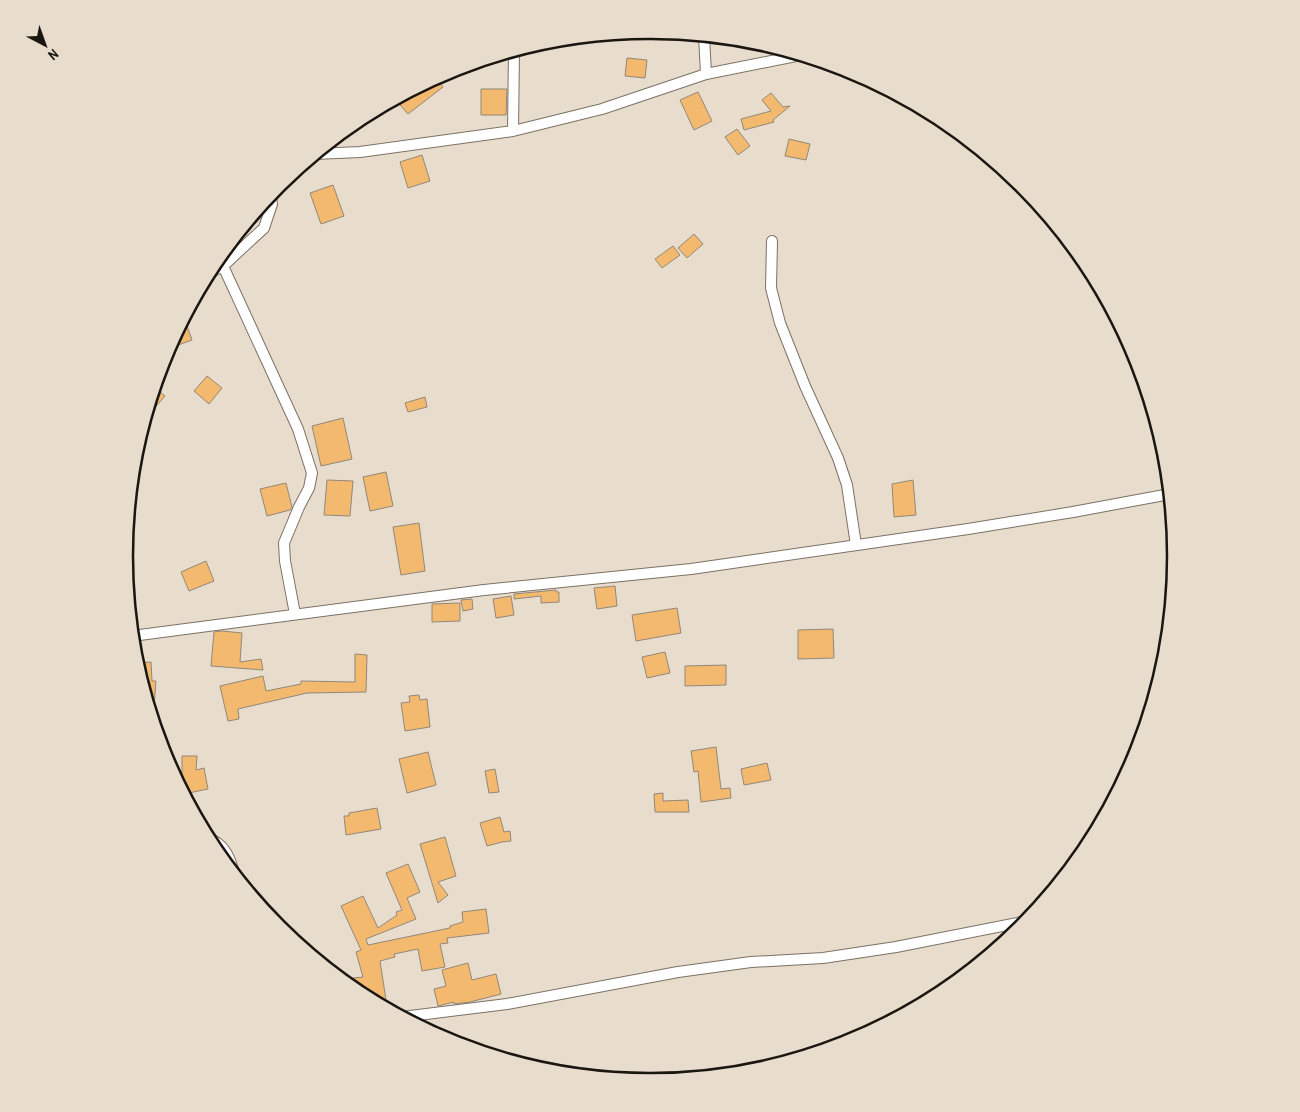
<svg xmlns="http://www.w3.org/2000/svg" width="1300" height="1112" font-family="'Archivo Narrow',sans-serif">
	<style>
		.building { fill: #f3ba6f; stroke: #928779 }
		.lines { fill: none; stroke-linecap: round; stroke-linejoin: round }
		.street-casing { stroke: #7c7164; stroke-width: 12 }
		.street { stroke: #fff; stroke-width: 10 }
		.rim { fill: none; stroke: #1a1610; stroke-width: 2.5 }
	</style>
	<rect width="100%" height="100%" fill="#e8dccd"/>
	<path class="building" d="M627 58 647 60 645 78 625 76Z
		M435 77 443 87 408 114 395 99Z
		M481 89H507L506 115H481Z
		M698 92 712 121 694 130 680 100Z
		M771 93 783 107 790 106 773 120 774 122 744 130 741 119 771 111 762 100Z
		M737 129 750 146 738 155 725 137Z
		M789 139 810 144 806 160 785 156Z
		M422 155 430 181 408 188 400 162Z
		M333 185 344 216 321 224 310 193Z
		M694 234 703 244 687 258 678 248Z
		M673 246 680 255 662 268 655 259Z
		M184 317 192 340 167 349Z
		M207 376 222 388 209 404 194 391Z
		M154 387 165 396 144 420 153 390Z
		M425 397 427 407 408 412 405 403Z
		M343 418 352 459 321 466 312 426Z
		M386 472 393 506 370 511 363 477Z
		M327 480 353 481 350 516 324 515Z
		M913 480 916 515 894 517 892 484Z
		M286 483 292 507 290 510 267 516 260 489Z
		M419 523 425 571 401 575 393 527Z
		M206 561 214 581 189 591 181 572Z
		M615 586 617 606 597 609 594 588Z
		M556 590V592H559V602L541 603V596L514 599V594Z
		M511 596 514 615 496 618 493 599Z
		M472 599 473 609 463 611 461 600Z
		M460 603V621L432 622V604Z
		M677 608 681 633 636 641 632 615Z
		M833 629 834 658 798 659V630Z
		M222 631 242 633 240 662 261 659 263 670 211 666 214 632Z
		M665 652 670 673 647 678 642 657Z
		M355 654 367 655 366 692 307 693 238 709 239 719 228 721 220 686 263 676 266 691 301 684V681L355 682Z
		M151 662 152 681H156L153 721 146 698 147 686H142L135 663Z
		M726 665V685L685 686V666Z
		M419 695 420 700 427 699 430 727 405 731 401 703 410 702 409 696Z
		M716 747 721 789 730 788 731 798 701 802 698 771 694 772 691 751Z
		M428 752 436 785 407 793 399 759Z
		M182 756H197L196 770 204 768 208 789 184 794 179 773H182Z
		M767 763 771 780 744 785 741 769Z
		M495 769 499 792 489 793 485 771Z
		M663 793V801L688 800 689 812H655L654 794Z
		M377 808 381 829 346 835 344 816H349V813Z
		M500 817 504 832 510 831 511 841 502 842 487 846 480 823Z
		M445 837 456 876 438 882 448 895 438 903 420 844Z
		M408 864 420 892 407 898 416 919 366 939 368 945 450 928V926L463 922 462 912 486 909 489 933 447 938 448 943 440 944 445 967 422 971 418 949 394 954 395 957 380 961 386 1000 374 1002 354 991 353 978 363 977 356 952 361 950 341 906 363 896 378 928 397 915 396 912 402 910 386 873Z
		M468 963 472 980 496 974 501 994 470 1002 454 1004V1002L438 1006 434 989 446 986 442 970Z"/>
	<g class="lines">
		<g class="street-casing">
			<path id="street" d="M704 35 706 74 801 55
				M513 131 514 50
				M315 154 360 152 513 131 602 109 706 74
				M270 193 272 204 264 228 223 266 298 429 312 473 309 488 299 507 284 543 285 561 295 614
				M772 241 771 288 780 323 805 386 838 458 847 485 856 545
				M207 274 223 266
				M132 636 484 590 691 569 968 529 1073 512 1170 494
				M208 839C225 842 231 861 235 876
				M402 1017 507 1004 678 972 751 962 823 958 896 947 1027 921"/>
		</g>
		<use href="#street" class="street"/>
	</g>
	<path d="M0 0H1300V1112H0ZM133 556a517 517 0 1 1 1034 0a517 517 0 1 1-1034 0Z" fill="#e8dccd" fill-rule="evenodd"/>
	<path class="rim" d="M133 556a517 517 0 1 1 1034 0a517 517 0 1 1-1034 0Z"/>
	<g transform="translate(45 45) rotate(139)" stroke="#e8dccd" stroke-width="4" paint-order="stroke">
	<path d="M0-4L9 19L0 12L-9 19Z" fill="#1a1610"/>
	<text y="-8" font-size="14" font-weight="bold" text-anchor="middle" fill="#1a1610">N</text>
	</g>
</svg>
